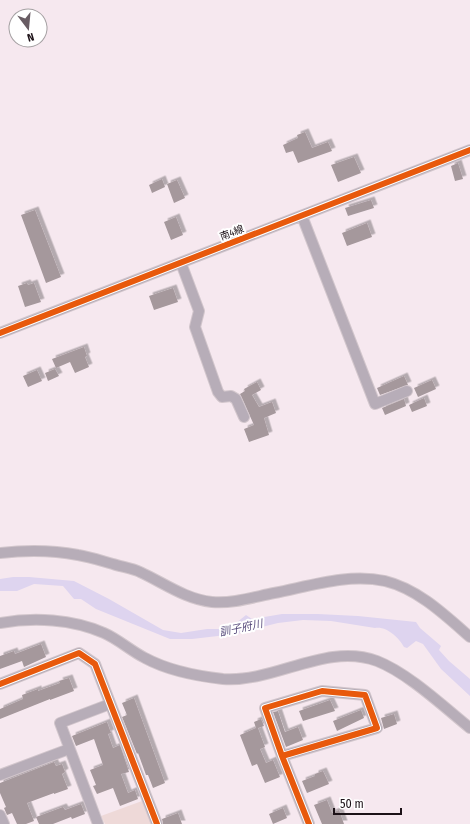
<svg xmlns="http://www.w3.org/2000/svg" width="470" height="824" font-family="'Fira Sans Condensed','Noto Sans JP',sans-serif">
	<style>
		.green { fill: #eed9d8 }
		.water { fill: #ded4ef }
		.building { fill: #a5989c; filter: url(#shadow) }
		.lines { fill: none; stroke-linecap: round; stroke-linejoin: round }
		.minor-casing { stroke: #d2c6cc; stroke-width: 12 }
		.minor { stroke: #b7adb8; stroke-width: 10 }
		.cycleway-casing { stroke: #fff; stroke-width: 8 }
		.cycleway { stroke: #e8590c; stroke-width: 6 }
		.labels { text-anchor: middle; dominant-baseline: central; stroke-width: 4; stroke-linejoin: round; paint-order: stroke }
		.street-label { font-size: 10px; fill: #1c1117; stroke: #fff }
		.water-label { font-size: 11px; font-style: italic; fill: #594d7d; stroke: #fff }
	</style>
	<defs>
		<filter id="shadow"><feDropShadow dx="3.5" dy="-3.5" stdDeviation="0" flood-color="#0004"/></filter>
	</defs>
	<rect width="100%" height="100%" fill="#f6e8ef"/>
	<path class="green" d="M142 801 152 824H105L101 816Z"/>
	<path class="water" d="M13 577H29L74 581 109 599 163 630 181 633 207 629H223L231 627 246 615 252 619 282 614H318L358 616 416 622 420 628 441 646 439 650 449 661 470 679V696L441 669 423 644 416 641 407 648 404 647C399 638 387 626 375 628L331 621 303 620 278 623 258 628 255 631 235 634 192 639H170L96 609 81 599H74L63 586 34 584 17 591H0V579Z"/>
	<path class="building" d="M305 132 312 148 328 142 332 151 298 163 293 151 286 153 283 145 298 138 297 135Z
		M354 157 361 173 338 182 331 165Z
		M458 163 463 179 455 181 451 166Z
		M162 179 165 187 152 193 149 185Z
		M177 180 185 198 174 203 167 184Z
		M371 200 374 208 348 216 345 208Z
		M35 210 61 277 46 283 21 215Z
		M176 217 183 235 171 240 164 222Z
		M367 223 372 237 347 246 342 233Z
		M27 283 28 285 34 283 41 302 25 307 18 286Z
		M173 288 178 302 154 310 149 296Z
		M84 347 87 356 85 357 89 367 75 373 70 362 56 368 52 359Z
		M55 369 59 376 48 381 45 373Z
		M37 370 42 381 28 387 23 376Z
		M404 376 408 385 380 395 377 388Z
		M432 380 436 389 418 397 414 388Z
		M257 382 261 390 252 395 259 407 272 402 276 413 264 418 269 435 249 442 244 429 254 425 240 394 245 391 244 389Z
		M424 398 427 406 412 412 409 405Z
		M404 399 406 406 385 415 382 408Z
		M41 644 46 657 24 667 22 661 0 669V656L14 651 15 654Z
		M69 678 74 691 50 700V699L0 719V709L23 699 22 695 38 689V691L60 683 59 681Z
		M134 698 165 783 153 788 148 775H146L138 753 137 754 122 717 127 715 122 703Z
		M330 700 335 711 303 721 299 711Z
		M361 710 364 718 337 731 333 721Z
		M278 711 285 732 298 727 303 740 286 747 273 712Z
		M394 714 397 724 384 729 381 718Z
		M261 719 264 726 258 728 265 747 260 749 266 763 273 760 280 777 265 783 257 764 252 766 240 735 256 728 254 722Z
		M107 722 111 733 108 734 113 748 120 745 129 772 121 774 128 793 135 790 138 799 120 806 113 788 97 794 93 786 96 785 90 770 103 765 94 739 76 746 72 736Z
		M54 762 56 766 62 764 65 772 62 774 68 789 54 794V793L27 803 34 821 26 824H17L12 813 7 815 4 808 6 807 0 793V783Z
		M323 771 329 784 307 793 302 781 315 776V774Z
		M327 800 332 813 339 810 344 824H322L314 805Z
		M81 804 85 814 72 819 71 817 53 824H39L36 817 63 807 65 810Z
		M283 808 287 818 273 824 269 814Z
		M178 813 182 824H163L162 819Z"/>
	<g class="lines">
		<g class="minor-casing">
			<path id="minor" d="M302 216 375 404 407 391
				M181 263 199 311 195 327 218 392 222 397 231 396 236 399 244 417
				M0 333 470 150
				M0 553C26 550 52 550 78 555 90 557 102 561 113 564 122 567 132 568 140 572 164 583 185 599 212 602 232 604 254 597 274 593 310 586 348 573 385 581 418 589 445 615 470 637
				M0 623C34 617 72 619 104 633 118 639 131 651 145 658 169 671 196 676 223 679 275 683 326 642 377 661 408 673 444 707 470 728
				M0 684 79 653 95 664 157 824
				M282 756 377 728 365 695 322 691 265 708 282 756 309 824
				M0 775 69 749
				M0 815 4 824
				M98 824 60 723 110 704"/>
		</g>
		<use href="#minor" class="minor"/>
		<g class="cycleway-casing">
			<path id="cycleway" d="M0 333 470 150
				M0 684 79 653 95 664 157 824
				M282 756 377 728 365 695 322 691 265 708 282 756 309 824"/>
		</g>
		<use href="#cycleway" class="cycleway"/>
	</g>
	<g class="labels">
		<g class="street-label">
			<text transform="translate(232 233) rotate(-21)">南4線</text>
		</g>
		<g class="water-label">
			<text transform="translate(241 628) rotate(-12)">訓子府川</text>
		</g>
	</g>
	<g transform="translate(28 28) rotate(164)"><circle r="19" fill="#ffffff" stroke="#a4a0a2"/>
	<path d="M0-3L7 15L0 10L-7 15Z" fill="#685c63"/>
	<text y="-6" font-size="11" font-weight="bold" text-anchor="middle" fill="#1c1117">N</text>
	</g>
	<path d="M334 808v6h67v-6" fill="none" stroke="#1c1117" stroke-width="2"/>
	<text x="340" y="808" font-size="12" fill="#1c1117" stroke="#ffffff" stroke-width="3" paint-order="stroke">50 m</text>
</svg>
